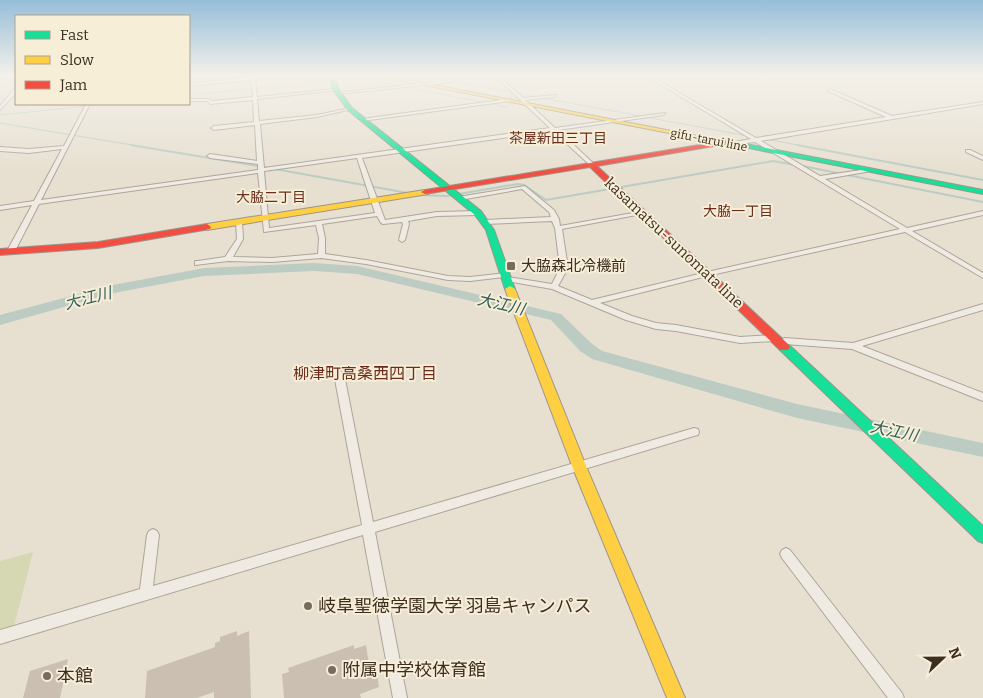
<svg xmlns="http://www.w3.org/2000/svg" width="983" height="698" font-family="Bitter,'Noto Sans JP',serif">
	<style>
		.green { fill: #d6d7b3 }
		.lines { fill: none; stroke-linecap: round; stroke-linejoin: round }
		.stream-far1 { stroke: #bcccc2; stroke-width: 1 }
		.stream { stroke: #bcccc2; stroke-width: 2 }
		.river { fill: #bcccc2; fill-rule: evenodd }
		.building { fill: #cbbfb2 }
		.street-casing { stroke: #ada599; stroke-width: 2 }
		.fast-casing { stroke: #9c958a; stroke-width: 2 }
		.slow-casing { stroke: #9c958a; stroke-width: 2 }
		.jam-casing { stroke: #9c958a; stroke-width: 2 }
		.street { fill: #efebe3; fill-rule: evenodd }
		.fast { fill: #16e098; fill-rule: evenodd }
		.slow { fill: #ffcf43; fill-rule: evenodd }
		.jam { fill: #f24e42; fill-rule: evenodd }
		.poi-dot { fill: #786c5e; stroke: #f7eed8; stroke-width: 2 }
		.labels { text-anchor: middle; dominant-baseline: central; stroke-width: 4; stroke-linejoin: round; paint-order: stroke }
		.far-street-label { font-size: 12px; fill: #3d2e20; stroke: #f7eed8 }
		.far-neighbourhood-label { font-size: 14px; fill: #6b2e1e; stroke: #f7eed8 }
		.street-label { font-size: 15px; fill: #3d2e20; stroke: #f7eed8 }
		.poi-label { font-size: 15px; fill: #3d2e20; stroke: #f7eed8; text-anchor: start }
		.water-label { font-size: 16px; font-style: italic; fill: #2f5d5a; stroke: #f7eed8 }
		.neighbourhood-label { font-size: 16px; fill: #6b2e1e; stroke: #f7eed8 }
		.near-poi-label { font-size: 18px; fill: #3d2e20; stroke: #f7eed8; text-anchor: start }
	</style>
	<rect width="100%" height="100%" fill="#e7e0d1"/>
	<path class="green" d="M33 552 14 626 0 630V561Z"/>
	<g class="lines">
		<path class="stream-far1" d="M418 75 748 136
			M189 95 358 78 507 107 511 103 512 92
			M0 115 107 104
			M0 123 138 146
			M766 139 803 146"/>
		<path class="stream" d="M131 145 270 168
			M797 145 983 180
			M803 166 842 174
			M275 169 408 193
			M847 175 983 202
			M418 195 447 196 518 184 524 185 546 200 773 161 795 165"/>
		<path class="river" d="M314 263 357 266 561 314 591 343 602 351 797 404 983 443V457L797 418 592 359 580 351 551 320 357 274 314 271 204 276 114 293 0 325V315L113 285 204 268Z"/>
	</g>
	<path class="building" d="M237 631V636L249 631 251 698H214V692L197 698H145L147 671 215 647V643L220 641V637Z
		M354 645V649L366 645 369 665 375 663 379 687 360 694 361 698H284L282 674 289 672 288 668Z
		M68 659 60 698H23L30 671Z"/>
	<g class="lines">
		<g class="street-casing">
			<path id="street" d="M251 75H255V77L290 75 255 80 257 97 336 89 338 90 257 99 259 121 317 115 350 108 352 109 317 117 260 124 264 168 550 128 494 75H498L523 98 556 95 554 97 525 100 555 128 665 113V114L663 115 558 130 594 164V166L592 167 553 131 362 158 385 220 437 212 478 211 481 213 478 215 437 216 408 221 409 224 405 240 402 242 399 240 403 224 402 222 383 224 381 223 377 216 322 224 325 238V254L366 260 448 276 470 277 506 273 510 275 508 277 552 284 560 268 555 228 552 221 485 224 482 222 485 220 551 217 549 212 522 189 460 200 458 199V197L525 186 554 210 559 219 560 226 644 211 645 212 642 214 562 229 568 268 558 286 592 300 707 272 900 229 755 142 729 145V143L751 139 645 75H649L756 138 886 117 828 91 830 89 892 116 983 102V104L761 141 820 176 868 169V171L866 172 825 179 907 228 983 211V215L912 231 983 273V278L905 232 707 276 600 303 632 316 656 323 676 325 740 337 774 335 778 338 774 341 740 343 676 331 656 329 626 320 552 289 507 281H504V277L470 281 448 280 366 264 321 258 272 262 228 261 195 265V261H198L225 257 237 239 236 222 239 220 242 222 243 239 233 257 272 258 318 254 319 238 316 225 264 232 258 173 39 204 15 251 11 253H8L7 251 32 205 0 210V206L34 201 62 149 29 153 0 151V147L29 149 64 146 86 104H90L41 200 258 170V164L210 158 207 156 210 154 257 161 255 125 214 130 211 128 214 126 254 122 253 100 210 104 207 101H189V99H209L212 101 253 97 251 80 189 86V84L251 77ZM357 158 375 213 269 228 264 171Z
				M979 75H983V76H980Z
				M452 80 454 82 338 94 336 93Z
				M14 89H16V93L0 110V106Z
				M508 99H510V101L362 121 360 120 362 119Z
				M966 150H970L983 156V160L966 152Z
				M983 304V310L862 346 983 393V401L852 349 785 344 779 346 775 343 776 341 785 338 853 343Z
				M339 371 342 372 344 374 373 522 694 428 698 429 699 432 698 435 694 436 375 532 407 698H393L363 535 0 644V630L140 589 147 535 149 531 153 529 157 531 159 535 153 586 362 525 334 374 336 372Z
				M786 548 790 550 902 693 904 698H888L782 558 780 554 782 550Z"/>
		</g>
		<g class="fast-casing">
			<path id="fast" d="M329 75H333L339 90 352 108 481 211 494 230 515 289 514 291 510 292 505 289 486 230 475 215 348 110 333 90Z
				M720 139 983 190V194L718 142 717 141Z
				M784 343 788 344 983 526V543L978 541 780 350 778 347Z"/>
		</g>
		<g class="slow-casing">
			<path id="slow" d="M373 75H383L723 141 720 143Z
				M425 190H428V194L207 230 203 227 207 224Z
				M510 286 515 289 586 466 685 698H667L572 466 505 289Z"/>
		</g>
		<g class="jam-casing">
			<path id="jam" d="M724 141 726 142V144L597 166 788 344 790 347 788 350H780L590 167 425 194 421 192 425 190Z
				M207 224 211 227 210 229 98 248 0 255V249L98 242Z"/>
		</g>
		<use href="#street" class="street"/>
		<use href="#fast" class="fast"/>
		<use href="#slow" class="slow"/>
		<use href="#jam" class="jam"/>
	</g>
	<linearGradient id="sky" x2="0" y2="1"><stop stop-color="#96bed9"/><stop offset="0.44" stop-color="#f4f1ea"/><stop offset="1" stop-color="#f4f1ea" stop-opacity="0"/></linearGradient>
	<rect width="983" height="172" fill="url(#sky)"/>
	<g class="poi-dot">
		<rect x="506" y="261" width="10" height="10" rx="2.5"/>
		<circle cx="308" cy="606" r="5"/>
		<circle cx="332" cy="670" r="5"/>
		<circle cx="47" cy="676" r="5"/>
	</g>
	<g class="labels">
		<g class="far-street-label">
			<text transform="translate(709 140) rotate(11)">gifu-tarui line</text>
		</g>
		<g class="far-neighbourhood-label">
			<text x="558" y="138">茶屋新田三丁目</text>
			<text x="271" y="197">大脇二丁目</text>
			<text x="738" y="211">大脇一丁目</text>
		</g>
		<g class="street-label">
			<text transform="translate(674 243) rotate(43)">kasamatsu-sunomata line</text>
		</g>
		<g class="poi-label">
			<text x="521" y="266">大脇森北冷機前</text>
		</g>
		<g class="water-label">
			<text transform="translate(88 298) rotate(-14)">大江川</text>
			<text transform="translate(501 304) rotate(13)">大江川</text>
			<text transform="translate(894 431) rotate(12)">大江川</text>
		</g>
		<g class="neighbourhood-label">
			<text x="365" y="373">柳津町高桑西四丁目</text>
		</g>
		<g class="near-poi-label">
			<text x="318" y="606">岐阜聖徳学園大学 羽島キャンパス</text>
			<text x="342" y="670">附属中学校体育館</text>
			<text x="57" y="676">本館</text>
		</g>
	</g>
	<rect x="15" y="15" width="175" height="90" fill="#f7eed8" stroke="#ada18e"/>
	<rect x="25" y="31" width="25" height="8" fill="#16e098" stroke="#ada18e"/>
	<text x="60" y="40" font-size="15" fill="#3d2e20">Fast</text>
	<rect x="25" y="56" width="25" height="8" fill="#ffcf43" stroke="#ada18e"/>
	<text x="60" y="65" font-size="15" fill="#3d2e20">Slow</text>
	<rect x="25" y="81" width="25" height="8" fill="#f24e42" stroke="#ada18e"/>
	<text x="60" y="90" font-size="15" fill="#3d2e20">Jam</text>
	<g transform="translate(943 658) rotate(68)" stroke="#f7eed8" stroke-width="4" paint-order="stroke">
	<path d="M0-4L9 19L0 12L-9 19Z" fill="#3d2e20"/>
	<text y="-8" font-size="14" font-weight="bold" text-anchor="middle" fill="#3d2e20">N</text>
	</g>
</svg>
